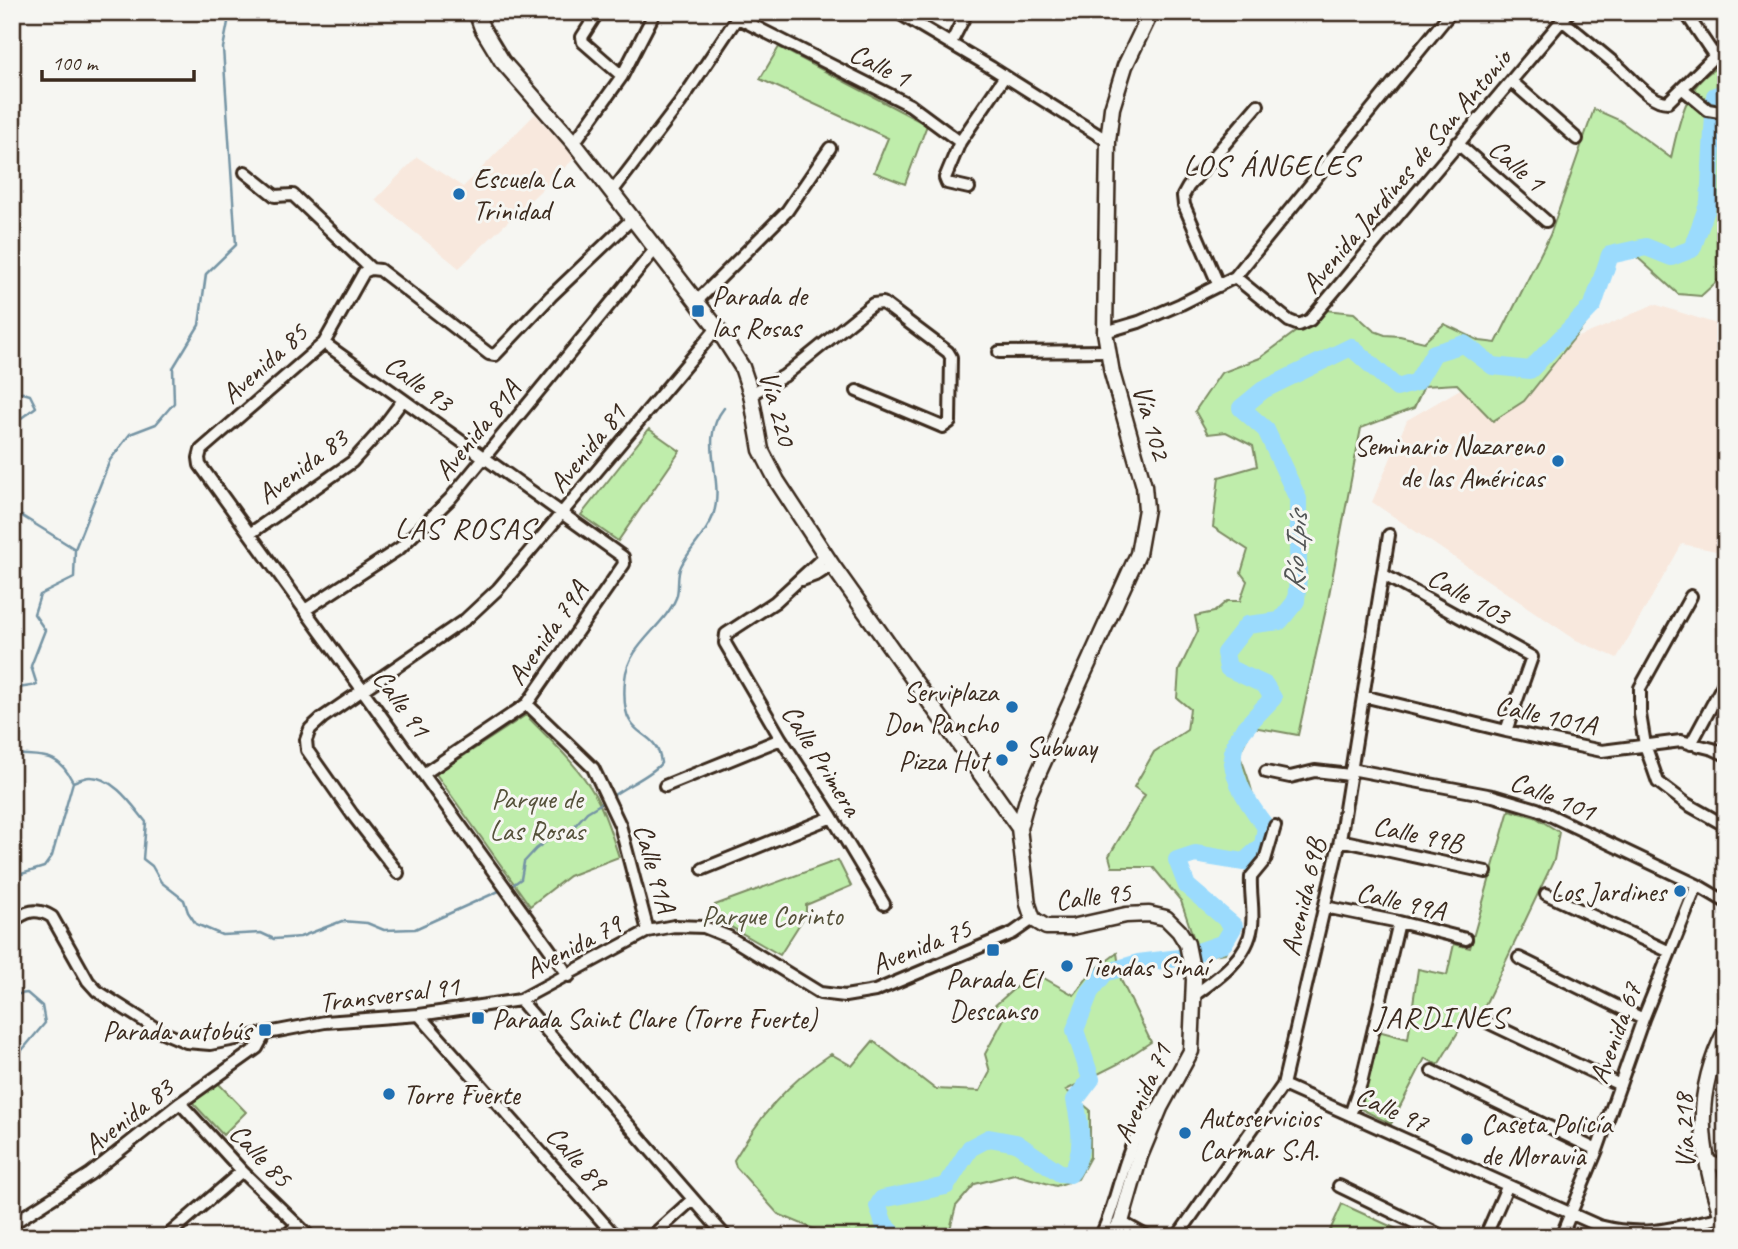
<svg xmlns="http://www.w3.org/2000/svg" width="1738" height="1249" font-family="Caveat,sans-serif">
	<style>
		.built { fill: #f8e8dd }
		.green { fill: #bfedab; stroke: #7d8c64; stroke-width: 2 }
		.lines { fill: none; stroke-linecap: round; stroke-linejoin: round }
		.stream { stroke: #7594a4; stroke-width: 2.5 }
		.river { stroke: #9bdbfd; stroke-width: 18 }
		.minor-casing { stroke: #3b2a1e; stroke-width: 16 }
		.secondary-casing { stroke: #3b2a1e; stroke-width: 19 }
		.minor { stroke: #f6f6f2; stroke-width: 10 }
		.secondary { stroke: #f6f6f2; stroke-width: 14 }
		.poi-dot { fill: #1f6fb2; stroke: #f6f6f2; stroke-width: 2.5 }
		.labels { text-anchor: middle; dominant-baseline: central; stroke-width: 6; stroke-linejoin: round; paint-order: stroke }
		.street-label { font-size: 28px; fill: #3b2a1e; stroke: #f6f6f2 }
		.poi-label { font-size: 28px; fill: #3b2a1e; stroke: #f6f6f2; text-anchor: start }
		.park-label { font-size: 28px; fill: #55513a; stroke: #f6f6f2 }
		.neighbourhood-label { font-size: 30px; letter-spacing: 2px; fill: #3b2a1e; stroke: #f6f6f2 }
		.water-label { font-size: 30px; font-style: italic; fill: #535656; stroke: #f6f6f2 }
	</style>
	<rect width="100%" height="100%" fill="#f6f6f2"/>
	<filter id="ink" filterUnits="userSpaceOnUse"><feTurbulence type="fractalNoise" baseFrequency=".0143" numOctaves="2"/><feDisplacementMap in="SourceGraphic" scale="14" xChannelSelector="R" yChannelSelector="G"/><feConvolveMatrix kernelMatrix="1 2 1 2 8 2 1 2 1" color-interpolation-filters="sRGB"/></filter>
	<g filter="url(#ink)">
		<path class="built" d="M535 114 575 158 459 268 375 200 417 157 463 187Z
			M1654 304 1726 327V553L1682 544 1617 658 1576 640 1372 502 1407 420 1481 377 1608 325Z"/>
		<path class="green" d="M779 47 927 125 905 184 874 172 888 138 760 79Z
			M1726 64V195L1724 222 1726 273 1701 296 1678 294 1637 257 1616 258 1594 313 1524 401 1493 421 1457 384 1424 386 1414 408 1361 428 1328 600 1298 735 1253 727 1239 754C1251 782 1259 811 1259 842L1244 857 1198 848 1175 858 1180 882 1220 918 1233 937 1225 953 1200 957 1181 901 1153 867H1112L1109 856 1145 795 1134 787 1154 752 1187 730 1190 709 1177 698 1179 670 1198 631 1195 616 1214 612 1227 601H1240L1247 581 1241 573 1248 550 1213 527 1219 477 1257 466 1253 446 1226 432 1208 434 1195 411 1221 373 1260 358 1325 310 1354 313 1374 331 1385 335 1400 336 1424 342 1444 324 1480 341 1496 343 1550 235 1594 109 1619 120 1671 158C1679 123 1686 77 1726 64Z
			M649 429 680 451 618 541 581 515Z
			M526 715C550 740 578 765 595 795 606 814 612 837 619 857L569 876 530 906 436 774Z
			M1509 810 1535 817 1559 832 1554 860 1485 1005 1474 1022 1466 1019 1438 1065 1425 1058 1391 1124 1361 1109 1378 1031 1408 1039 1418 969 1447 975 1454 944 1470 948Z
			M838 860 851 886 806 905V914L780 955 719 920 715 905Z
			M1117 953 1121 980 1151 1042 1118 1064 1066 1090 1090 1110V1157L1078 1179 1056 1186 1014 1174 975 1184 956 1206 950 1229 951 1237H833L778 1214 736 1167 734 1160C761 1115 786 1084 831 1054L852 1066 873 1041 935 1089 980 1091 990 1072 985 1054 1006 1015 992 1008 1033 972 1074 995 1091 973Z
			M217 1082 246 1112 223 1135 192 1102Z
			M1342 1204 1414 1237H1327Z"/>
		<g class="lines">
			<path class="stream" d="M12 390 30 395 36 407 20 419 12 441
				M12 518 22 516 75 549
				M12 689 37 685 31 666 45 630 34 614 40 595 74 578 75 549 110 460 130 434 156 424 174 403 173 368 199 325 206 274 236 245 223 48 230 12
				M12 754C43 757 57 751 73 782L52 856 44 867 12 877
				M73 782C78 780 85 777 90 777 114 777 133 806 146 822L143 859 152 866 161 882 184 900 188 912 196 924 222 935 261 933 274 939 300 937 342 921 367 923 384 930 415 929 499 891
				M614 795C626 786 655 773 661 763 658 735 639 738 630 721 623 710 624 691 625 679 628 645 664 627 676 598 680 588 676 576 681 566 690 548 706 535 713 516 726 478 697 442 724 408
				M514 884 521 879 524 862 536 849 548 840 572 829 587 812 602 803
				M12 995 27 993 42 1006 45 1023 18 1055 12 1057"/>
			<path class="river" d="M897 1237 884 1224 878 1206 882 1199 946 1186 970 1148 989 1138 1016 1143 1060 1173 1070 1174C1086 1154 1080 1124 1075 1100L1091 1079 1075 1030 1090 992 1105 973 1138 963 1180 958 1224 943 1234 926 1187 886 1177 860 1195 854 1244 862 1263 845 1266 827C1248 804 1219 763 1240 735 1249 722 1262 710 1273 698L1265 685 1228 668 1225 653 1247 625 1280 621 1296 601 1298 578V499L1266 430 1241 408 1263 390 1351 347 1397 388 1417 382 1434 353 1464 344 1493 366 1530 370 1593 305 1610 255 1646 247 1671 257 1692 249 1709 202 1715 96 1726 92"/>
			<g class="minor-casing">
				<path id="minor" d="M598 12 582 37 583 42 622 76
					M897 12 992 68 1108 141
					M1685 12 1714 55
					M738 18 910 105 960 142
					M1562 20 1614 63
					M951 43 967 12
					M1618 66C1632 78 1649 102 1668 102L1726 45
					M1511 81 1577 139
					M1683 89 1708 110 1726 113
					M574 143 622 76 655 12
					M1457 143 1546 221
					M245 172 275 196 293 195 371 269
					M969 188 947 183 945 178 960 142 1005 76
					M612 192 680 103 741 12
					M1235 277 1289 321 1299 325 1310 320 1569 12
					M1219 286 1184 205 1183 196 1188 187 1258 105
					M697 301 787 211 830 148
					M1105 332 1139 322 1181 304 1235 277 1451 12
					M324 343 623 557 624 564 527 704 425 773
					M999 352 1107 351
					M751 394 784 376 873 304 883 303 948 352 951 357 950 422 943 427 857 391
					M251 533 352 462 380 431 403 400
					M826 555 775 602 726 634 725 643 781 739 832 817 884 904
					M1384 575 1532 657 1506 731
					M802 580 818 574 832 565
					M1691 596 1640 688V714L1645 745 1658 782 1687 804 1726 826
					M305 610 400 548 450 499 657 247
					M1363 696 1506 731 1602 751 1681 741 1713 749 1726 755
					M527 704 593 768 620 825 648 931
					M1691 744 1726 679
					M1351 769 1493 796 1537 809 1697 885 1726 902
					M1266 772 1290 777 1315 771 1350 775
					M665 786 781 739
					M1340 840 1486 872
					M703 869 832 817
					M398 873 352 814 307 750 306 740 310 729 322 718 466 619 498 589 717 328
					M1546 894 1670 952
					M1325 907 1399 922 1466 939
					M12 922C26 911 36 907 52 917L88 981 97 991 160 1031 186 1042 210 1044 325 1022 419 1015 520 1000 648 931 674 926 704 927 729 937 820 993 845 996 875 991 1013 933 1033 919
					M1519 958 1643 1019
					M569 976 200 465 199 458 201 450 324 343 364 272 371 269 380 270 489 354 495 355 551 296 633 218
					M1193 996C1217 979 1248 958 1252 926 1254 910 1250 893 1251 877L1265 860 1275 826
					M520 1000 726 1237
					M419 1015 616 1237
					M1483 1020 1620 1085
					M1432 1071 1597 1150
					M1283 1085 1599 1226C1647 1238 1675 1228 1722 1217
					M180 1103 242 1171 310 1237
					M1350 1115 1361 1083 1399 922
					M1705 1159 1726 1168
					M1339 1186 1444 1237
					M1121 1222 1148 1237
					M12 1224 90 1174 180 1103 257 1048 264 1035
					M986 1234 990 1237
					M166 1237 242 1171
					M284 1237 298 1225
					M651 1237 693 1199
					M1100 1237C1120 1202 1125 1127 1160 1108
					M1177 1237 1283 1085 1340 840 1389 535
					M1485 1237 1507 1187
					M1561 1237 1597 1150 1643 1019 1697 885"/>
			</g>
			<g class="secondary-casing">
				<path id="secondary" d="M476 12 482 28 502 61 574 143 717 328 742 367 751 394 761 450 777 481 832 565 1019 828
					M1726 1030C1688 1103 1703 1158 1726 1231
					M1112 1237 1121 1222 1140 1156 1160 1108 1191 1051 1194 979 1187 944 1179 931 1166 918 1149 914 1126 915 1072 927H1046L1033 919 1028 904 1019 828 1028 796 1138 554 1146 509 1144 486 1112 373 1105 332 1108 141 1112 108 1125 66 1151 12"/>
			</g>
			<use href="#minor" class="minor"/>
			<use href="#secondary" class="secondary"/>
		</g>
	</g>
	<g class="poi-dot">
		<circle cx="459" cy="194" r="7"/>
		<rect x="691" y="304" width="14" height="14" rx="3.5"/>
		<circle cx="1558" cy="461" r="7"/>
		<circle cx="1012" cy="707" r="7"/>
		<circle cx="1012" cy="746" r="7"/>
		<circle cx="1002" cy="760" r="7"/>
		<circle cx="1680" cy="891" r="7"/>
		<rect x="986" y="943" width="14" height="14" rx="3.5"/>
		<circle cx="1067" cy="966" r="7"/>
		<rect x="471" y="1011" width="14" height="14" rx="3.5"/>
		<rect x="258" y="1023" width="14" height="14" rx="3.5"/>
		<circle cx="389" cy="1094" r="7"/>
		<circle cx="1185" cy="1133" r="7"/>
		<circle cx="1467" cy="1139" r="7"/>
	</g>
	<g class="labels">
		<g class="street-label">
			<text transform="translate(880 65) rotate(27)">Calle 1</text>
			<text transform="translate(1517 165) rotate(41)">Calle 1</text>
			<text transform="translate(1406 171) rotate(-50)">Avenida Jardines de San Antonio</text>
			<text transform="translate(264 363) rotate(-42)">Avenida 85</text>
			<text transform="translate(419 383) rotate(36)">Calle 93</text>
			<text transform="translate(778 408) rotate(75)">Vía 220</text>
			<text transform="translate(1152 422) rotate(74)">Vía 102</text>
			<text transform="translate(477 430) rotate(-51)">Avenida 81A</text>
			<text transform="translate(587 448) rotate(-51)">Avenida 81</text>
			<text transform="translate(302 466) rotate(-37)">Avenida 83</text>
			<text transform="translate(1469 596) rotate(29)">Calle 103</text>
			<text transform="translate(547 633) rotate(-55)">Avenida 79A</text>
			<text transform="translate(402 703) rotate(54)">Calle 91</text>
			<text transform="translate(1546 715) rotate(12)">Calle 101A</text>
			<text transform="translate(822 760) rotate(58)">Calle Primera</text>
			<text transform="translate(1553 796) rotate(22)">Calle 101</text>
			<text transform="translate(1418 834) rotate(12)">Calle 99B</text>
			<text transform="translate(655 868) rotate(74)">Calle 91A</text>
			<text transform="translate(1093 896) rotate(-7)">Calle 95</text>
			<text transform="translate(1303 897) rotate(-77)">Avenida 69B</text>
			<text transform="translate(1401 901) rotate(13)">Calle 99A</text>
			<text transform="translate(573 946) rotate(-28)">Avenida 79</text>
			<text transform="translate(921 946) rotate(-22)">Avenida 75</text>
			<text transform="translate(389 994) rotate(-7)">Transversal 91</text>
			<text transform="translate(1615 1033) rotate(-70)">Avenida 67</text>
			<text transform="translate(1142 1093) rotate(-66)">Avenida 71</text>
			<text transform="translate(1392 1109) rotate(24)">Calle 97</text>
			<text transform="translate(128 1116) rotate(-38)">Avenida 83</text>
			<text transform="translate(1684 1131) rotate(-92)">Vía 218</text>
			<text transform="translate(261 1155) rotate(46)">Calle 85</text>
			<text transform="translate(577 1158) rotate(48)">Calle 89</text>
		</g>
		<g class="poi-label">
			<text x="473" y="178">Escuela La<tspan x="473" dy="32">Trinidad</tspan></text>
			<text x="712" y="295">Parada de<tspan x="712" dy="32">las Rosas</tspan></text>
			<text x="1544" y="445" text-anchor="end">Seminario Nazareno<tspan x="1544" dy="32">de las Américas</tspan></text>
			<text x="998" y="691" text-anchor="end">Serviplaza<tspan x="998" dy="32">Don Pancho</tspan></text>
			<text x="1026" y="746">Subway</text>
			<text x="988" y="760" text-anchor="end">Pizza Hut</text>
			<text x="1666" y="891" text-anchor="end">Los Jardines</text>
			<text x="1081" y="966">Tiendas Sinaí</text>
			<text x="993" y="978" text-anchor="middle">Parada El<tspan x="993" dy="32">Descanso</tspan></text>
			<text x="492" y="1018">Parada Saint Clare (Torre Fuerte)</text>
			<text x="251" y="1030" text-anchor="end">Parada autobús</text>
			<text x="403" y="1094">Torre Fuerte</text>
			<text x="1199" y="1117">Autoservicios<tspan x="1199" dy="32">Carmar S.A.</tspan></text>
			<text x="1481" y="1123">Caseta Policía<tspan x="1481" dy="32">de Moravia</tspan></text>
		</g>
		<g class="park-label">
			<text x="537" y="798">Parque de<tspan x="537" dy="32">Las Rosas</tspan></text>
			<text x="772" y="915">Parque Corinto</text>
		</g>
		<g class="neighbourhood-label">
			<text x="1271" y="165">LOS ÁNGELES</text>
			<text x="465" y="528">LAS ROSAS</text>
			<text x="1441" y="1017">JARDINES</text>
		</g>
		<g class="water-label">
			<text transform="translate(1295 552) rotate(-87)">Río Ipís</text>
		</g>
	</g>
	<rect width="1738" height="1249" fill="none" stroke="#f6f6f2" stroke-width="42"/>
	<rect x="21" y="21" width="1696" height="1207" fill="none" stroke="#3b2a1e" stroke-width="2.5" filter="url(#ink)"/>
	<path d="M42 70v10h152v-10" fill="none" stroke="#3b2a1e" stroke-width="3.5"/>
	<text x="52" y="70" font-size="21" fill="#3b2a1e" stroke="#f6f6f2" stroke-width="5" paint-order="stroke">100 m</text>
</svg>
